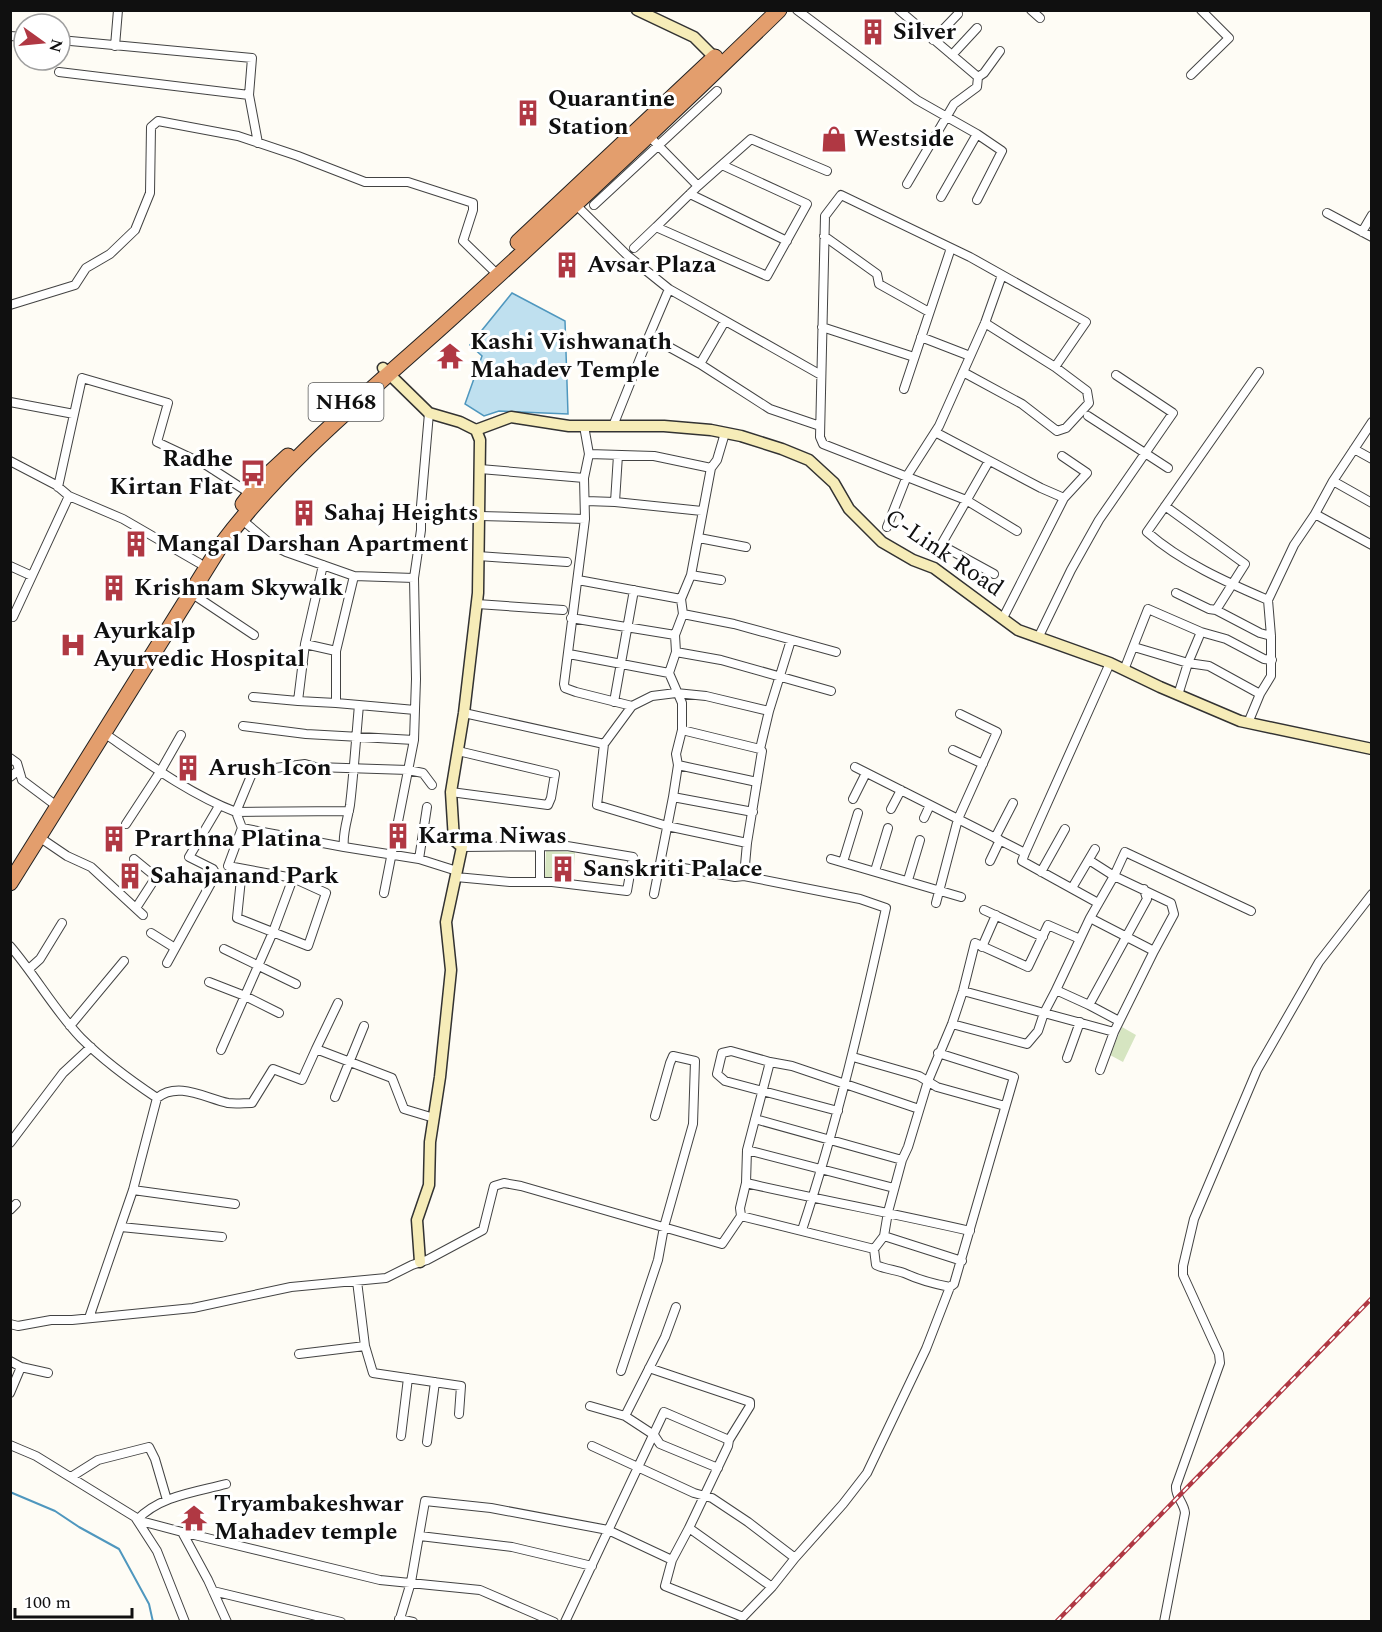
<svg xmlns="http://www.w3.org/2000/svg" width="1382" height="1632" font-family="Spectral,serif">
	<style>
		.green { fill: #d6e5c1 }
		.water { fill: #bfe0ef; stroke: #4f97be; stroke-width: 1.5 }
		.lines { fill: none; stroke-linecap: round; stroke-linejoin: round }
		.stream { stroke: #4f97be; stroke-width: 2 }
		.street-casing { stroke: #434343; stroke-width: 10 }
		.secondary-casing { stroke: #323232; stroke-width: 13 }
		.highway-casing { stroke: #212121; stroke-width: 17 }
		.street { stroke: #fff; stroke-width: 8 }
		.secondary { stroke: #f6ecb8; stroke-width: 10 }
		.highway { stroke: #e39e6d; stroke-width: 15 }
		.rail-casing { stroke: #b03843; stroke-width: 4.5 }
		.rail { stroke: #fff; stroke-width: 2; stroke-dasharray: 7; stroke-linecap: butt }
		.labels { text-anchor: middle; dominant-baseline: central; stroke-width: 6; stroke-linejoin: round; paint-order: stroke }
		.shield { fill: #fff; stroke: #585858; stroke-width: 1.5 }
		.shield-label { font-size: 22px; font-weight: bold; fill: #101010 }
		.poi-label { font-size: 24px; font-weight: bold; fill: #101010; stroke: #fff; text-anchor: start }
		.street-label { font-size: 24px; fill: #101010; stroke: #fff }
	</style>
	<rect width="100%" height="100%" fill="#fefcf5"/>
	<path class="green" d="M546 851 575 852 573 879 545 877Z
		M1122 1027 1136 1035 1123 1062 1110 1055Z"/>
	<path class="water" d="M512 293 565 321 568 414 499 411 484 416 465 404 482 356 470 345Z"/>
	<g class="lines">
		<path class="stream" d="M10 1492 55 1511 79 1527 119 1549 149 1604 153 1622"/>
		<g class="street-casing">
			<path id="street" d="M797 10 917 100 977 134 1002 151 977 200
				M899 10 978 77
				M1031 10 1040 18
				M10 36 24 37
				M933 40 958 14
				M115 46 118 10
				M952 55 977 28
				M59 72 249 95 252 58 60 40
				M1191 75 1229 38 1201 10
				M978 77 984 73 1000 51
				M249 95 258 143
				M648 135 698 186 751 139 827 171
				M907 184 954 104 977 87 978 77
				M698 186 656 227 767 276 807 204 722 165
				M690 194 787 241
				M941 197 977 134
				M575 204 628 256 669 289 649 336 700 364 770 409 820 426
				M594 205 717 91
				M1327 213 1372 237
				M1362 232 1372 215
				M824 236 877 274 879 284 929 312
				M634 248 656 227
				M669 289 821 375
				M10 305 75 285 86 268 110 254 135 230 150 193 151 127 158 121 238 136 298 156 365 182H408L473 203V210L463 241 498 275
				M985 323 1055 367 1086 322 970 257 841 195 825 216 820 437 823 444 966 500 1017 531
				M822 327 914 357
				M921 337 970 356
				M700 364 725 321
				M963 372 1022 404 1057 431 1066 428 1089 403 1087 391 1055 367
				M1259 372 1147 532C1181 562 1226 582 1268 600
				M904 389 951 248
				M10 402 74 414
				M1088 416 1168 468
				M584 426 589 454 584 478 585 519 564 684 565 688 576 692 632 706
				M613 426 649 336
				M935 432 1041 488 1064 498 1003 618
				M1354 449 1372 459
				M589 454 654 456 711 468
				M1062 456 1087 473 1064 498
				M10 461 56 485 69 496 123 519 199 563
				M989 461 941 545 994 574
				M480 469 584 478
				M1333 481 1372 503
				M58 487 82 378 168 403 157 442 206 465 251 494
				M586 501 615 502 702 511
				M615 502 618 455
				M1165 506 1245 564 1216 610
				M1315 514 1372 545
				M480 516 585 519
				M241 519 272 545 286 552 354 576 336 651 305 644
				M887 527 907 476 939 426 985 323 1002 275
				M699 538 746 547
				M478 556 567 562
				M323 565 305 644 298 701 336 703V651
				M10 566 32 576
				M691 575 721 580
				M354 576 414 578
				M578 580 681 599
				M191 593 254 635
				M1176 593 1209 609 1216 610 1260 633 1271 636
				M477 604 563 610
				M683 614 734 624 836 652
				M13 617 69 496
				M571 618 675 635
				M1039 636 1071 570 1099 520 1173 413 1116 375
				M1134 647 1188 663 1209 666 1260 694
				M676 652 721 660 831 691
				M569 654 669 673
				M261 661 303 664
				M1124 670 1148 609 1201 632 1226 639 1264 659 1272 660
				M1178 695 1188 663 1201 632
				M253 697 298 701
				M614 702 634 590
				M336 703 359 705
				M415 710 359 705C356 738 354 771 350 805 348 818 342 834 344 847L419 859 457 871
				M464 713 604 744
				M1248 723 1260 694 1271 676V636L1268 600 1294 545 1315 514 1333 481 1372 422
				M243 726 306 734 414 740
				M682 730 760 749
				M104 733C146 762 189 794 236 812L253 771 305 764 315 767 408 770 423 773 432 785
				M953 750 983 764
				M10 758 17 763 22 780 58 807
				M678 765 757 782
				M855 767 958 819 997 732 960 714
				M10 777 19 770
				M451 792 548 805 551 798 555 774 458 751
				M673 797 753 812
				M853 799 866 773
				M891 809 901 790
				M924 818 930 805
				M126 824 160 772 181 735
				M242 828 228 866 293 878 326 893 308 946 237 918 242 869
				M39 837 67 856 91 867 143 915
				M995 838 1013 803
				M747 843 667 826 597 805 604 744 632 706 652 696 676 693 706 696 769 711
				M540 846V882
				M344 847 242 828 236 812 349 811
				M1025 853 1110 663
				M134 859 156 877 136 908
				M419 859 427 807
				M831 859 961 897
				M1089 860 1114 876 1090 918 1154 951 1114 1032
				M990 861 1000 840
				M843 862 858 813
				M660 864 735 877 744 876 860 899 886 908C862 1017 837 1124 802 1230
				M875 871 888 828
				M1041 872 1065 829
				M744 876 747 843 762 751 760 749 769 711 791 640
				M456 877 510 882H552L627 891 633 857 567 846 462 847
				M908 880 920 840
				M1072 888 1095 849
				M384 893 414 740 416 679 414 578 421 530V506L429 413
				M654 894 673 797 678 765 676 754 682 730V703L669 673 676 652 675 635 683 614 681 599 691 575 711 468 717 460 725 433
				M936 903 958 819 1025 853 1022 861 1098 903
				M984 910 1043 937
				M151 933 175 948
				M10 946C35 975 55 1011 81 1038 104 1061 130 1080 157 1098 178 1081 205 1098 228 1103 236 1104 244 1103 252 1103L273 1069 302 1080 316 1049 392 1078 404 1109 434 1118
				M982 947 996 915
				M224 949 296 984
				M1154 951 1174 914 1171 903 1114 876 1125 852 1251 911
				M167 963 216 874 213 869 189 857 219 806
				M30 968 40 959 62 923
				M209 982 245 996 279 1013
				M1056 990 1090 918
				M1089 1005 1056 990 1044 1013 1114 1032 1100 1070
				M1119 1021 1089 1005 1147 899 1144 889
				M952 1024 1027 1044 1038 1031 1044 1013 963 991
				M70 1026 124 961
				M316 1049 338 1003
				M221 1050 273 932 293 878
				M853 1057 919 1076 937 1087 1005 1106
				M1067 1058 1080 1022
				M335 1097 364 1026
				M838 1111 725 1081 717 1074 722 1053 731 1051 770 1062 792 1066 919 1109
				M755 1119 902 1160
				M10 1143 63 1073 91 1047
				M747 1150 894 1188
				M746 1183C821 1200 896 1214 970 1231
				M133 1190 235 1204
				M10 1210 16 1204
				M741 1216 874 1249
				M121 1227 222 1237
				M884 1236 962 1261
				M357 1281 365 1346 373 1373 461 1386 459 1414
				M950 1287C934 1284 919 1280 904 1273 895 1270 885 1269 876 1265L874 1249 884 1236 888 1212 902 1160 908 1147 928 1081 952 1024 963 991 975 943 1028 967 1048 925 1080 939
				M89 1318 133 1190 157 1098
				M10 1324 18 1326 51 1320H72L193 1308 291 1287 386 1278 412 1265 427 1260 483 1230 494 1186 504 1183 521 1186 722 1244 741 1216 740 1208 746 1183 747 1150 770 1062
				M299 1354 365 1346
				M10 1361 21 1367 48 1373
				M649 1368 750 1402V1406L729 1440 728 1446 689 1528 772 1587
				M621 1371 658 1260 664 1227 693 1124 695 1061 673 1056 670 1063 655 1116
				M10 1393 21 1367
				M590 1406 625 1416 654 1435 660 1444 718 1468
				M625 1416 665 1337 676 1307
				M401 1436 408 1378
				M427 1442 435 1382
				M10 1445 36 1456 135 1517 157 1551 185 1622
				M592 1446 694 1493 712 1498 748 1522 795 1558
				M71 1477 98 1460 149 1447 155 1459 167 1500
				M226 1484C196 1492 159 1496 137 1520L182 1532 208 1580 227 1622
				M689 1528 672 1560 665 1586 743 1617 772 1587 795 1558 843 1504 867 1473 926 1349 950 1287 954 1284 1014 1077 938 1053
				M182 1532 380 1580 480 1590 554 1622
				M420 1536 512 1547 592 1566
				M213 1591 341 1622
				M399 1619 413 1622
				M399 1622 411 1582 425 1501 491 1508 608 1530 672 1560
				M565 1622 664 1412 729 1440
				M1164 1622 1185 1513C1184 1502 1175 1497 1176 1486L1220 1363 1219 1354 1183 1275V1266L1194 1219 1257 1070 1319 962 1372 894"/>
		</g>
		<g class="secondary-casing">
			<path id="secondary" d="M637 10 694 37 715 58
				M383 368 429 413 460 422 476 430 511 417 569 426H664L711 430 741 436 782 449 809 460 834 483 849 509 882 542 913 560 934 568 1018 630 1110 663 1160 687 1240 721 1372 749
				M420 1262 417 1220 429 1185 430 1142 440 1077 451 970 446 922 462 847 454 840 451 792 464 713 478 593 480 440 476 430"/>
		</g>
		<g class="highway-casing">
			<path id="highway" d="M518 242 715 57
				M243 504 261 481 288 456
				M10 883 221 545C287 457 376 387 457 313 566 214 673 113 779 10"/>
		</g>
		<use href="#street" class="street"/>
		<use href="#secondary" class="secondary"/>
		<use href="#highway" class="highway"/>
		<g class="rail-casing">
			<path id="rail" d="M1056 1622 1372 1298"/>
		</g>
		<use href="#rail" class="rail"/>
	</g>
	<defs>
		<g id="building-bare" transform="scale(2.07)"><path d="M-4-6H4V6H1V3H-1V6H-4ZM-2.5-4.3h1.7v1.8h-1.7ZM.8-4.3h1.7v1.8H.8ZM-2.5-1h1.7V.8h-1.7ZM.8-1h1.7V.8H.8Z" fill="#b03843" stroke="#fff" stroke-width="2.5" paint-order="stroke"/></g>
		<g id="shop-bare" transform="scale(2.07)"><path d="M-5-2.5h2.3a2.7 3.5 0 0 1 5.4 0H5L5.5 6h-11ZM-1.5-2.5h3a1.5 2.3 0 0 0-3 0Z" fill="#b03843" stroke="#fff" stroke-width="2.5" paint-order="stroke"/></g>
		<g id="temple-bare" transform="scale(2.07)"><path d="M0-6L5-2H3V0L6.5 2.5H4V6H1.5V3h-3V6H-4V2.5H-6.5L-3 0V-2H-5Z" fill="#b03843" stroke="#fff" stroke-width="2.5" paint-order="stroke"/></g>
		<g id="bus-bare" transform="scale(2.07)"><path d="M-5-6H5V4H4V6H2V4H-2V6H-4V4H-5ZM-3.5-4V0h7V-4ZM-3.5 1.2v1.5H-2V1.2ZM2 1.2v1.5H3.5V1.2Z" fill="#b03843" stroke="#fff" stroke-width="2.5" paint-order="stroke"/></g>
		<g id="hospital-bare" transform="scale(2.07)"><path d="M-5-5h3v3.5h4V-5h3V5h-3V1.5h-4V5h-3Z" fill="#b03843" stroke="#fff" stroke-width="2.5" paint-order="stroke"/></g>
	</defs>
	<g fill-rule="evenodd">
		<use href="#building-bare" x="873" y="32"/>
		<use href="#building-bare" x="528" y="113"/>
		<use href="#shop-bare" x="834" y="139"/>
		<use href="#building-bare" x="567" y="265"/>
		<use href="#temple-bare" x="450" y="356"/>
		<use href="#bus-bare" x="253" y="473"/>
		<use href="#building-bare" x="304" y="513"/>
		<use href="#building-bare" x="136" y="544"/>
		<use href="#building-bare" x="114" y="588"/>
		<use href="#hospital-bare" x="73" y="645"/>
		<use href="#building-bare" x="188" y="768"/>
		<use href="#building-bare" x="398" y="836"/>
		<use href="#building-bare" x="114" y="839"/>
		<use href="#building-bare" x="563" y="869"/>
		<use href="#building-bare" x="130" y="876"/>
		<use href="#temple-bare" x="194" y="1518"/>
	</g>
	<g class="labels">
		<rect class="shield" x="308.5" y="383" width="75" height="38" rx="4.5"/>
		<g class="shield-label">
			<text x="346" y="402">NH68</text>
		</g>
		<g class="poi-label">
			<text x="893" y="32">Silver</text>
			<text x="548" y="99">Quarantine<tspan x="548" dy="28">Station</tspan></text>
			<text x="854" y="139">Westside</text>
			<text x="587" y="265">Avsar Plaza</text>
			<text x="470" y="342">Kashi Vishwanath<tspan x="470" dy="28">Mahadev Temple</tspan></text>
			<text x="233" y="459" text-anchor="end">Radhe<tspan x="233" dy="28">Kirtan Flat</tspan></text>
			<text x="324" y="513">Sahaj Heights</text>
			<text x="156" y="544">Mangal Darshan Apartment</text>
			<text x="134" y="588">Krishnam Skywalk</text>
			<text x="93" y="631">Ayurkalp<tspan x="93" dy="28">Ayurvedic Hospital</tspan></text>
			<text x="208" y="768">Arush Icon</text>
			<text x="418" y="836">Karma Niwas</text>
			<text x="134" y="839">Prarthna Platina</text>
			<text x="583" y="869">Sanskriti Palace</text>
			<text x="150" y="876">Sahajanand Park</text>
			<text x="214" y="1504">Tryambakeshwar<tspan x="214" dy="28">Mahadev temple</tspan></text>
		</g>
		<g class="street-label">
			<text transform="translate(944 553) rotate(34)">C-Link Road</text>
		</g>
	</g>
	<rect width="1382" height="1632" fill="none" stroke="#101010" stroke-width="24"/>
	<g transform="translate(42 42) rotate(105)"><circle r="28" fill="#ffffff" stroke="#9f9f9f" stroke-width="1.5"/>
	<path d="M0-4.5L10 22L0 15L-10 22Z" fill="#b03843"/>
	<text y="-9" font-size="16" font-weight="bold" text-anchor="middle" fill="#101010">N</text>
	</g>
	<path d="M15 1608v9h117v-9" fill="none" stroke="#101010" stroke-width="3"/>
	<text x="24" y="1608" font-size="18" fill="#101010" stroke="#ffffff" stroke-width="4.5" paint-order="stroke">100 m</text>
</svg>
